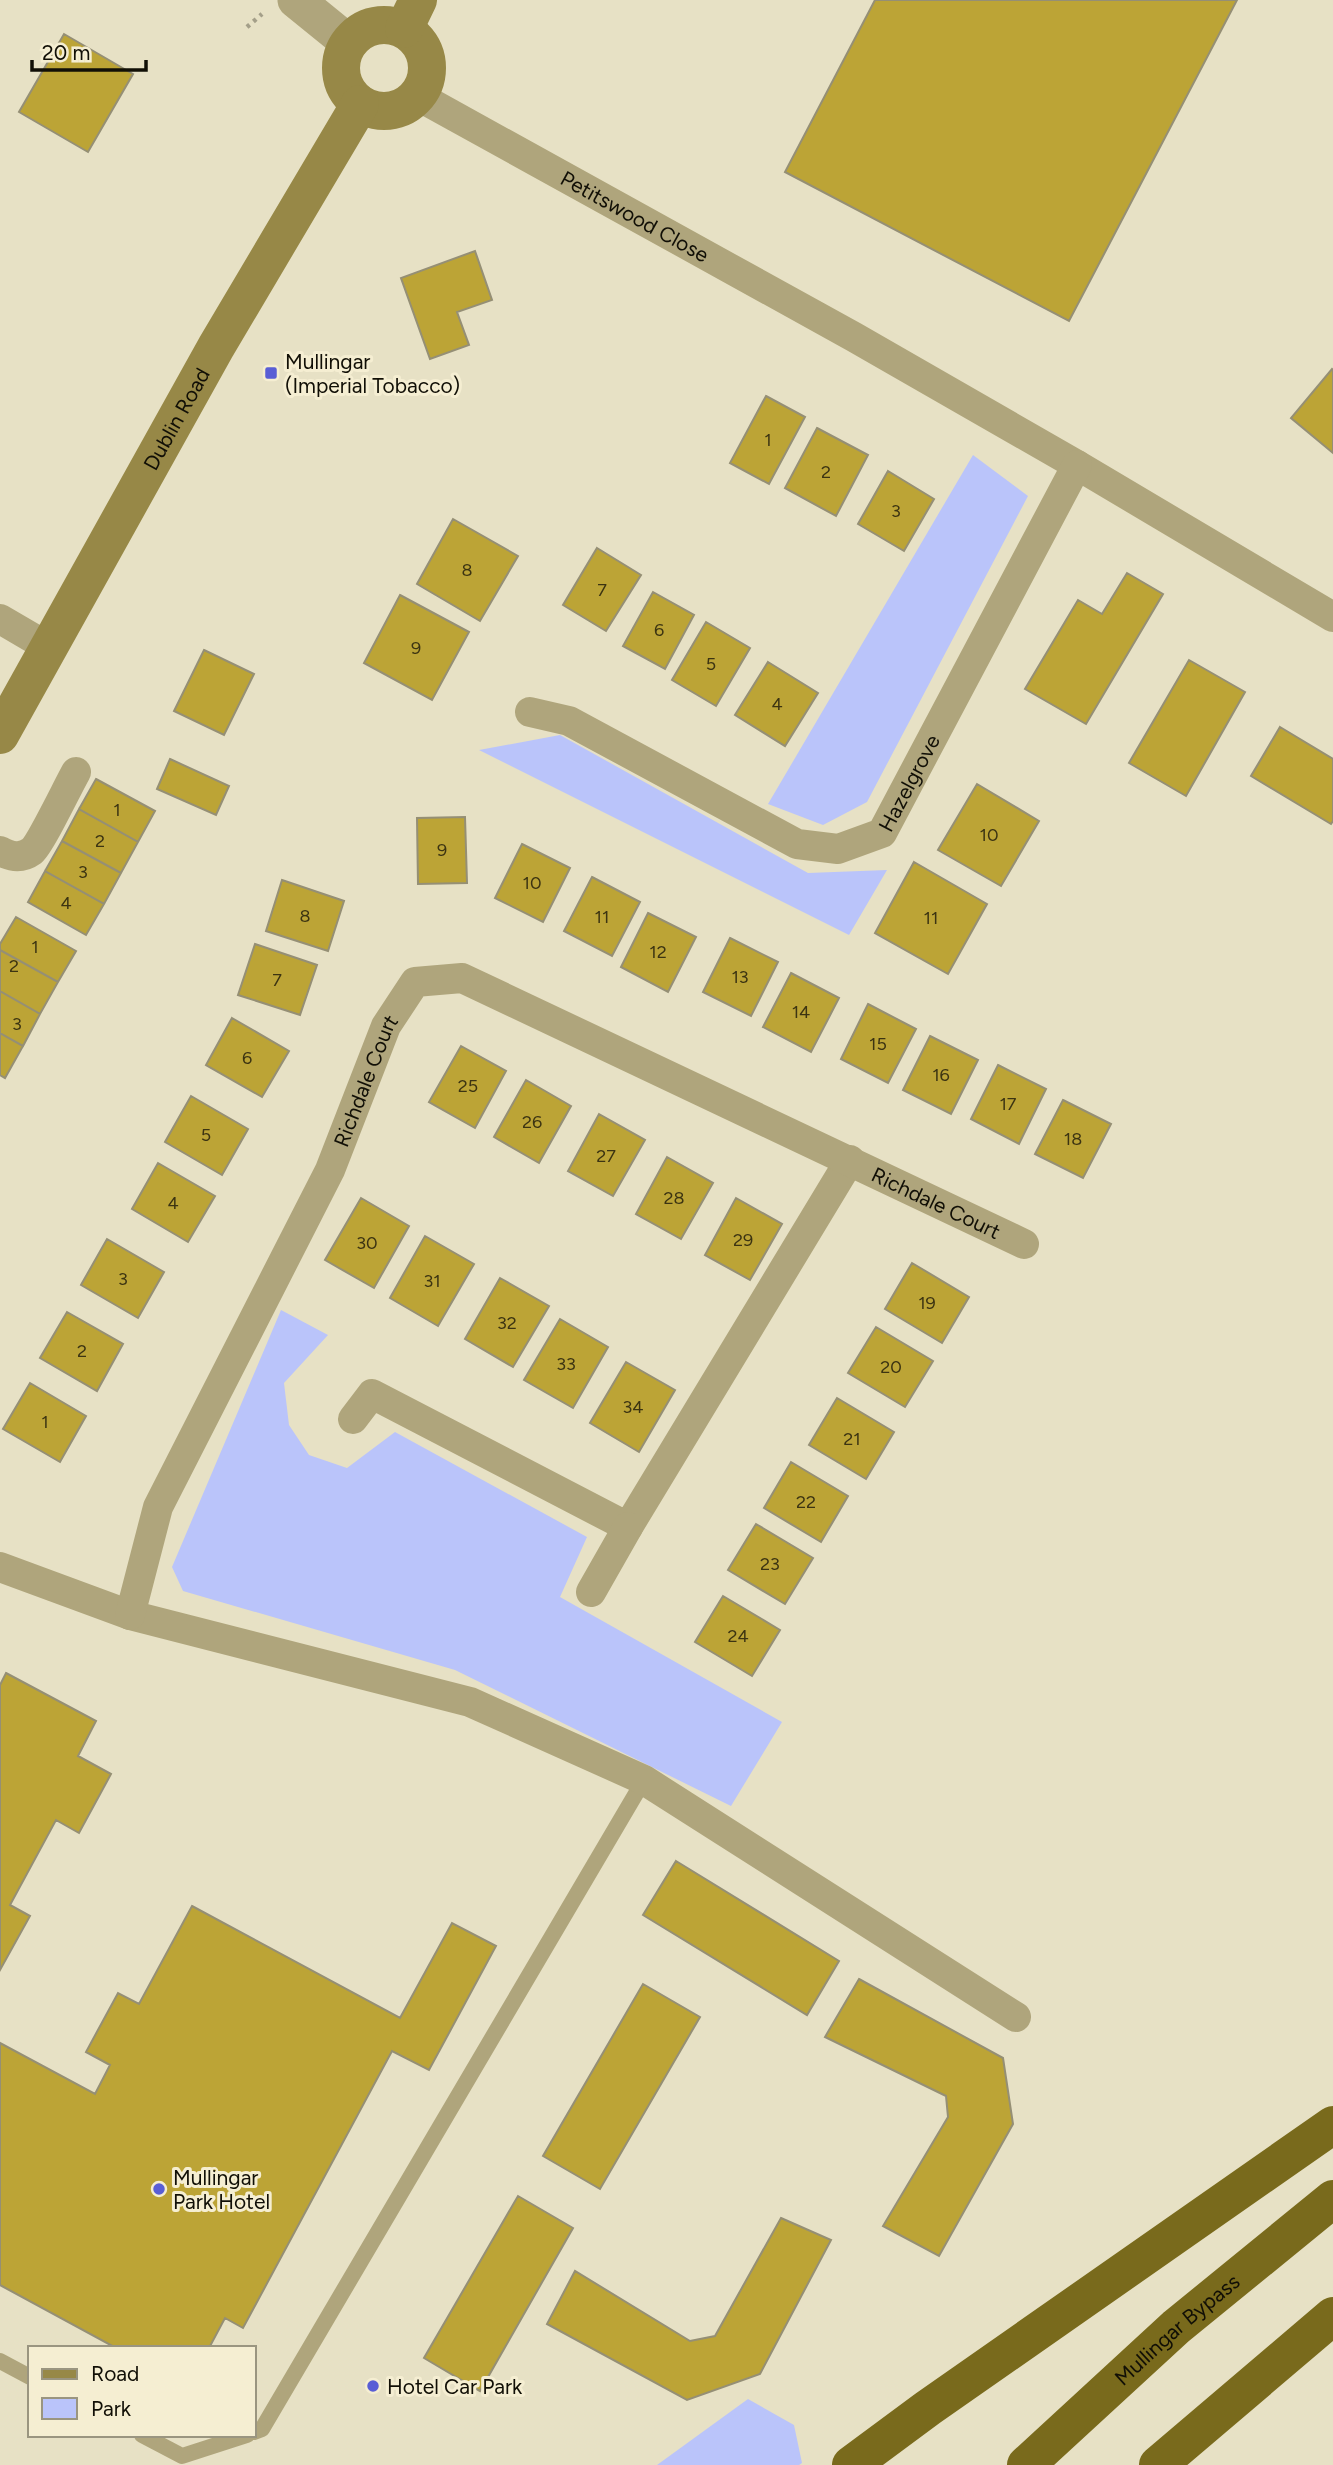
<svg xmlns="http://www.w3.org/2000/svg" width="1333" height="2465" font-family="Figtree,sans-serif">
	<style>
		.green { fill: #bac4fa }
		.building { fill: #bca436; stroke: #958f75; stroke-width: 2 }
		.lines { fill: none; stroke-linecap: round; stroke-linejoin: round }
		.path { stroke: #a49f89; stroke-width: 4.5; stroke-dasharray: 3.5 5; stroke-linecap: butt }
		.service { stroke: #afa57c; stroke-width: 16 }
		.minor { stroke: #afa57c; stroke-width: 30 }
		.tertiary { stroke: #afa57c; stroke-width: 37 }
		.secondary { stroke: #978847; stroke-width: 38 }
		.trunk { stroke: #796a1c; stroke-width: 38 }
		.poi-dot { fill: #595ed5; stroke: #f5eed2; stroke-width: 2.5 }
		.labels { text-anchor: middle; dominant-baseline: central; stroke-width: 6; stroke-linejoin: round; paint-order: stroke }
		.number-label { font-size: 18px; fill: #3c3412 }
		.street-label { font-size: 21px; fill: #110f06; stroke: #f5eed2 }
		.poi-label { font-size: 21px; fill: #110f06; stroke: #f5eed2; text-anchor: start }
	</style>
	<rect width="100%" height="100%" fill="#e7e1c5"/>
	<path class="green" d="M973 455 1028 496 867 802 823 825 768 804Z
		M560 735 808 873 887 870 849 935 479 750Z
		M281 1310 328 1335 284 1383 289 1425 309 1455 347 1468 395 1432 587 1537 560 1597 782 1722 731 1806 455 1670 183 1591 172 1567Z
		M748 2399 794 2425 802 2463 799 2465H657Z"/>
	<path class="building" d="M875 0H1237L1069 321 785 172Z
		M64 34 133 74 88 152 19 112Z
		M475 251 492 300 457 312 469 345 430 359 401 278Z
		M1332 369 1333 370V453L1291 418Z
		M766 396 805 417 769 484 730 463Z
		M817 428 868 455 836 516 785 488Z
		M888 471 934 499 904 551 858 524Z
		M453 519 518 556 480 621 417 584Z
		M597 548 641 575 606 631 563 605Z
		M1127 573 1163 594 1086 724 1025 689 1078 600 1102 614Z
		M653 592 694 615 665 669 623 646Z
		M400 595 469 632 432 700 364 663Z
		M706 622 750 648 716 706 672 680Z
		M204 650 254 674 224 735 174 711Z
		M1189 660 1245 692 1186 796 1129 763Z
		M768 662 818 693 785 746 735 715Z
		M1280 727 1333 759V821L1331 824 1251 776Z
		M170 759 229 786 216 815 157 789Z
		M96 779 155 811 138 842 79 809Z
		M977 784 1039 821 1001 886 938 850Z
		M79 809 138 842 121 873 62 841Z
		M465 817 467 883 418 884 417 818Z
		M62 841 121 873 104 904 45 871Z
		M522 844 570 868 543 922 495 898Z
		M914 862 987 904 948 974 875 933Z
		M45 871 104 904 86 935 28 902Z
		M592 877 640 902 612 956 564 931Z
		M282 880 344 901 328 951 266 931Z
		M648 913 696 937 668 992 621 967Z
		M16 917 76 951 58 982 0 950V944Z
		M730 938 778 962 751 1016 703 992Z
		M255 944 317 965 300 1015 238 995Z
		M0 950 58 982 40 1014 0 991Z
		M791 973 839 998 811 1052 763 1027Z
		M0 991 40 1014 23 1046 0 1033Z
		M868 1004 916 1029 888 1083 841 1059Z
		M232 1018 289 1051 262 1097 206 1065Z
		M0 1033 23 1046 5 1078 0 1075Z
		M930 1036 978 1060 951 1114 903 1090Z
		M461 1046 506 1071 475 1128 429 1102Z
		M998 1065 1046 1089 1019 1144 971 1119Z
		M526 1080 571 1106 539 1163 494 1137Z
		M191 1096 248 1129 222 1175 165 1142Z
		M1063 1100 1111 1124 1083 1178 1035 1154Z
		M599 1114 645 1140 613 1196 568 1171Z
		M667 1157 713 1183 681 1239 636 1214Z
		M158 1163 215 1196 188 1242 132 1209Z
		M361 1198 409 1226 374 1288 325 1260Z
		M736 1198 782 1224 750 1280 705 1255Z
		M425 1236 474 1264 438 1326 390 1298Z
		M107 1239 164 1272 138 1318 81 1285Z
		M912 1263 969 1297 942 1343 885 1309Z
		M500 1278 549 1306 513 1367 465 1339Z
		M67 1312 123 1344 97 1391 40 1358Z
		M560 1319 608 1347 573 1408 524 1380Z
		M876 1327 933 1361 905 1407 848 1373Z
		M626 1362 675 1390 639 1452 590 1423Z
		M30 1383 86 1416 60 1462 3 1429Z
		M837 1398 894 1432 866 1479 809 1445Z
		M791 1462 848 1496 821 1542 764 1508Z
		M756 1524 813 1558 785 1604 728 1570Z
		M723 1596 780 1630 752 1676 695 1642Z
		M6 1673 96 1721 78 1756 111 1774 79 1833 56 1820 10 1905 30 1916 0 1970V1685Z
		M676 1861 839 1961 807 2015 643 1915Z
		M192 1906 400 2018 452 1923 496 1946 429 2070 392 2051 243 2328 225 2318 209 2348H116L0 2285V2043L95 2094 110 2065 86 2052 118 1993 139 2004Z
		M859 1979 1003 2058 1013 2124 939 2256 883 2226 948 2117 946 2096 825 2037Z
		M643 1984 700 2017 600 2189 543 2156Z
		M518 2196 573 2228 480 2391 424 2358Z
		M781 2218 831 2240 760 2374 687 2400 547 2324 575 2271 690 2341 715 2336Z"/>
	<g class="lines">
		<path class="path" d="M247 27 262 14"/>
		<path class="service" d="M0 2361 30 2377
			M254 2432 262 2429 644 1780
			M142 2435 182 2456 247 2435"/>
		<g class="minor">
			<path id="s1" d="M418 96 854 337 1077 465 1333 617"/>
			<path d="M0 619 48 647"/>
			<path id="s2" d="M530 712 569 721 797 844 838 849 882 833 1077 465"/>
			<path d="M0 851C11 857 21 859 32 851 41 843 68 786 76 772"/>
			<path d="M353 1419 372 1394 628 1527 850 1160"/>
			<path d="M0 1567 130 1615 470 1702 644 1780 1016 2017"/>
			<path d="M591 1592 628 1527"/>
			<path id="s3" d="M130 1615 158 1507 330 1170 386 1026 415 982 462 978 1024 1244"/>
		</g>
		<path class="tertiary" d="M296 0 349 43"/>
		<g class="secondary">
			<circle cx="384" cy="68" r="43"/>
			<path d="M404 29 418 0"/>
			<path id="s4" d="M0 735 216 347 360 104"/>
		</g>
		<g class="trunk">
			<path d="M851 2465 928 2408 1333 2125"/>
			<path id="s5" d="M1026 2465 1176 2327 1333 2199"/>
			<path d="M1158 2465 1333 2316"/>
		</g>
	</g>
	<g class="poi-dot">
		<rect x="264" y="366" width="14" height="14" rx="3.5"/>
		<circle cx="159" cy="2189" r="7"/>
		<circle cx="373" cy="2386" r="7"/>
	</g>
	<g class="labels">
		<g class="number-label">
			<text x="768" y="440">1</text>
			<text x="826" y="472">2</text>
			<text x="896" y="511">3</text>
			<text x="467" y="570">8</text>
			<text x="602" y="590">7</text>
			<text x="659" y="630">6</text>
			<text x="416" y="648">9</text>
			<text x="711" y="664">5</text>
			<text x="777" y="704">4</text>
			<text x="117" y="810">1</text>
			<text x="989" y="835">10</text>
			<text x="100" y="841">2</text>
			<text x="442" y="850">9</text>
			<text x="83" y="872">3</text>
			<text x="532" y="883">10</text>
			<text x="66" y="903">4</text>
			<text x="305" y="916">8</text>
			<text x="602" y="917">11</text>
			<text x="931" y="918">11</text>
			<text x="35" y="947">1</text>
			<text x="658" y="952">12</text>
			<text x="14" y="966">2</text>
			<text x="740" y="977">13</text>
			<text x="277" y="980">7</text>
			<text x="801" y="1012">14</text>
			<text x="17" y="1024">3</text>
			<text x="878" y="1044">15</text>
			<text x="247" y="1058">6</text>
			<text x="941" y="1075">16</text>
			<text x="468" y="1086">25</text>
			<text x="1008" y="1104">17</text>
			<text x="532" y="1122">26</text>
			<text x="206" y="1135">5</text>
			<text x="1073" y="1139">18</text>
			<text x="606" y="1156">27</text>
			<text x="674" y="1198">28</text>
			<text x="173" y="1203">4</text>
			<text x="743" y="1240">29</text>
			<text x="367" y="1243">30</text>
			<text x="123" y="1279">3</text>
			<text x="432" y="1281">31</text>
			<text x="927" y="1303">19</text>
			<text x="507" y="1323">32</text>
			<text x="82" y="1351">2</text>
			<text x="566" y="1364">33</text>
			<text x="891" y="1367">20</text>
			<text x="633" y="1407">34</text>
			<text x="45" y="1422">1</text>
			<text x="852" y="1439">21</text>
			<text x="806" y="1502">22</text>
			<text x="770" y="1564">23</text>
			<text x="738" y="1636">24</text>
		</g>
		<g class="street-label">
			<text stroke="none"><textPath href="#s1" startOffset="248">Petitswood Close</textPath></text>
			<text stroke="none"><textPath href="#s4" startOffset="362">Dublin Road</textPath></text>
			<text stroke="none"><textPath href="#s2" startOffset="444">Hazelgrove</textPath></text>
			<text stroke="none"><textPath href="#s3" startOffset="586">Richdale Court</textPath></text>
			<text stroke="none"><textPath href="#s3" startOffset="1269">Richdale Court</textPath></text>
			<text stroke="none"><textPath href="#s5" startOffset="203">Mullingar Bypass</textPath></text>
		</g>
		<g class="poi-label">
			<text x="285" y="361">Mullingar<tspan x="285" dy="24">(Imperial Tobacco)</tspan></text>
			<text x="173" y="2177">Mullingar<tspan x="173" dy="24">Park Hotel</tspan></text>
			<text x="387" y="2386">Hotel Car Park</text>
		</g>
	</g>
	<rect x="28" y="2346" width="228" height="91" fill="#f5eed2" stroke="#9a9580" stroke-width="2"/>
	<rect x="42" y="2369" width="35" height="10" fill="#978847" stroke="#9a9580" stroke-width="2"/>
	<text x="91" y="2381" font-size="21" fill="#110f06">Road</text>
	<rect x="42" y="2398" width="35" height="21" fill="#bac4fa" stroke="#9a9580" stroke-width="2"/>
	<text x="91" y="2416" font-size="21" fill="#110f06">Park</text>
	<path d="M32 60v10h114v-10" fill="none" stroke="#110f06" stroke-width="3.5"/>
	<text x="42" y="60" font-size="21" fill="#110f06" stroke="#f5eed2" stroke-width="5" paint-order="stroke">20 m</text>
</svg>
